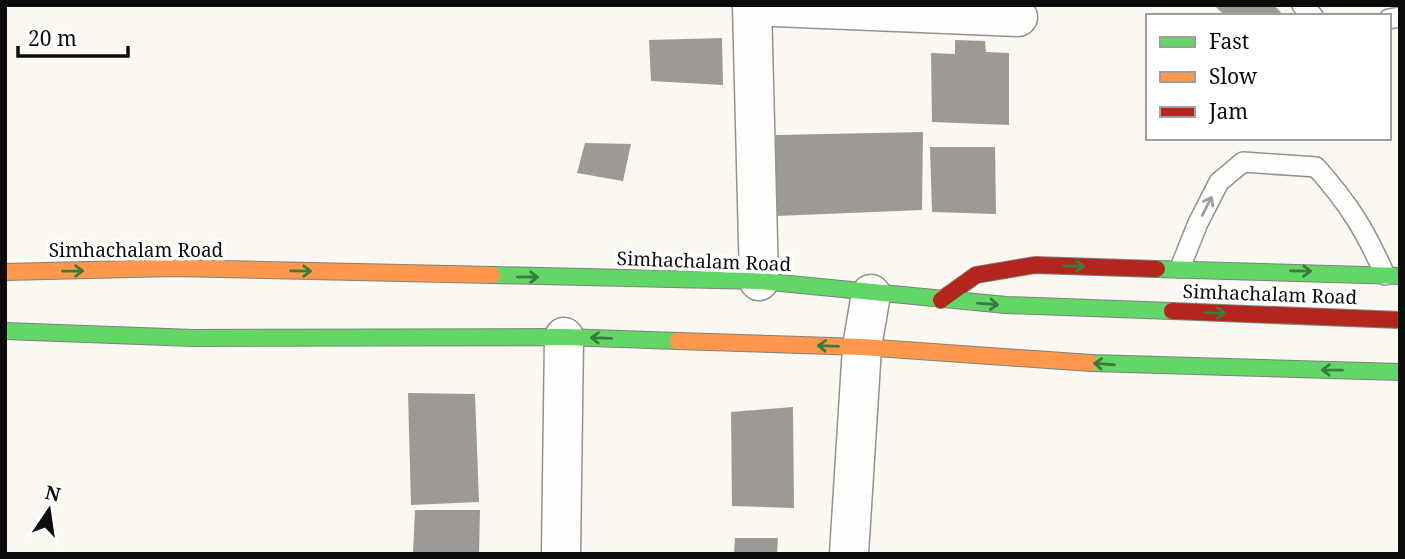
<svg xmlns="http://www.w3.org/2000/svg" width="1405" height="559" font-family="'Noto Serif',serif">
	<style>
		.building { fill: #9d9a96 }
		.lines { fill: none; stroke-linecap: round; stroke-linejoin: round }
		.lane-casing { stroke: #93928f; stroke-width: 22 }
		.street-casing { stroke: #93928f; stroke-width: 41 }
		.fast-casing { stroke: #80807c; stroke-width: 18 }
		.slow-casing { stroke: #80807c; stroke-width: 18 }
		.jam-casing { stroke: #80807c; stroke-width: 18 }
		.lane { stroke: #fefefd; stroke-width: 19 }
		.street { stroke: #fefefd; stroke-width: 38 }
		.fast { stroke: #63d668; stroke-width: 16 }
		.slow { stroke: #ff974d; stroke-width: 16 }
		.jam { stroke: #b3261e; stroke-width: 16 }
		.oneway { stroke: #9d9d9d }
		.oneway2 { stroke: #3c7b3f }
		.labels { text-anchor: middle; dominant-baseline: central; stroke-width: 7; stroke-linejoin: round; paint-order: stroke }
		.street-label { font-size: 19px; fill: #0c0c0c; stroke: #fff }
	</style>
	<rect width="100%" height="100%" fill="#faf8f0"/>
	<path class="building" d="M1214 5H1274L1284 16H1225Z
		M722 38 723 85 651 81 649 40Z
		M955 40 985 41 986 52 1009 53V125L932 122 931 53 955 54Z
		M923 132 922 210 776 216V135Z
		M585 143 631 144 623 181 577 173Z
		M930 147H995L996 214 932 212Z
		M408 393 475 394 479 502 411 505Z
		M793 407 794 508 732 506 731 412Z
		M415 510H480L479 554H413Z
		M735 538H778L777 554H734Z"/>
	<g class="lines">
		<g class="lane-casing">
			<path id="lane" d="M1302 5 1313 16
				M1389 19 1400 17
				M1180 268 1198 223 1219 182 1243 162 1316 167C1349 204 1365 230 1385 275"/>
		</g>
		<g class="street-casing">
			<path id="street" d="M752 5 759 281
				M752 6 1018 17
				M561 554 564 337
				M849 554 862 347 871 294"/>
		</g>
		<g class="fast-casing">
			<path id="fast" d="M1157 269 1400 276
				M493 275 759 281 1006 305 1172 311
				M5 331 194 338 564 337 678 341
				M1091 363 1400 372"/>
		</g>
		<g class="slow-casing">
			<path id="slow" d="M5 272 173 268 493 275
				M678 341 862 347 1091 363"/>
		</g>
		<g class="jam-casing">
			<path id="jam" d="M941 300 976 275 1035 265 1157 269
				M1172 311 1400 320"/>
		</g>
		<use href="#lane" class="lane"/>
		<use href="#street" class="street"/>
		<use href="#fast" class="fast"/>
		<use href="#slow" class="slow"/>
		<use href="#jam" class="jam"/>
	</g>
	<defs><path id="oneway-shaft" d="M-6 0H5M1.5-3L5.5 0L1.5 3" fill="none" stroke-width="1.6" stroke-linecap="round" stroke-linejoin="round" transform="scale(1.75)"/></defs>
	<use class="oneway" href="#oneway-shaft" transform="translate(1207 206) rotate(-63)"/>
	<g class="oneway2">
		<use href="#oneway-shaft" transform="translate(1074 266) rotate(1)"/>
		<use href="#oneway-shaft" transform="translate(73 271) rotate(-1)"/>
		<use href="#oneway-shaft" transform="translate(301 271) rotate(1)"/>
		<use href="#oneway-shaft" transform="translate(1301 271) rotate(1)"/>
		<use href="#oneway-shaft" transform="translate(528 277) rotate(1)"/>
		<use href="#oneway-shaft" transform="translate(988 304) rotate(5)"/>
		<use href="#oneway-shaft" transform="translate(1215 313) rotate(2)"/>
		<use href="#oneway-shaft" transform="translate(601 338) rotate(-178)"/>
		<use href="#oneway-shaft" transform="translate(828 346) rotate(-178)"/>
		<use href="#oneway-shaft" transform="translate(1104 364) rotate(-176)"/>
		<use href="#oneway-shaft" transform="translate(1332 370) rotate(-179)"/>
	</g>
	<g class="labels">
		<g class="street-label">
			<text x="136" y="250">Simhachalam Road</text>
			<text transform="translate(704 261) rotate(2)">Simhachalam Road</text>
			<text transform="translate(1270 294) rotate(2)">Simhachalam Road</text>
		</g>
	</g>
	<rect width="1405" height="559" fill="none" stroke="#0c0c0c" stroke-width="14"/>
	<rect x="1146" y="14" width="245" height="126" fill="#ffffff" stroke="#9e9e9e" stroke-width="2"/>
	<rect x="1160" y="37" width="35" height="10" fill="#63d668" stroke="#9e9e9e" stroke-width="2"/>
	<text x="1209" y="49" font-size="21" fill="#0c0c0c">Fast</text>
	<rect x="1160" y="72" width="35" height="10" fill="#ff974d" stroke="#9e9e9e" stroke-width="2"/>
	<text x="1209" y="84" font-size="21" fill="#0c0c0c">Slow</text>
	<rect x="1160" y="107" width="35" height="10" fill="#b3261e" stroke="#9e9e9e" stroke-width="2"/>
	<text x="1209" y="119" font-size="21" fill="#0c0c0c">Jam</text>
	<g transform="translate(49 510) rotate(13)" stroke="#ffffff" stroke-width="5" paint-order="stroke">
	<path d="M0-5L12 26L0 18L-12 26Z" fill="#0c0c0c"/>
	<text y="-10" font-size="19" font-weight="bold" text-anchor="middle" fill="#0c0c0c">N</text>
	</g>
	<path d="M18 46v10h110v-10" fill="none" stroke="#0c0c0c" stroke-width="3.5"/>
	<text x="28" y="46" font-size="21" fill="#0c0c0c" stroke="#ffffff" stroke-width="5" paint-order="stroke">20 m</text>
</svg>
